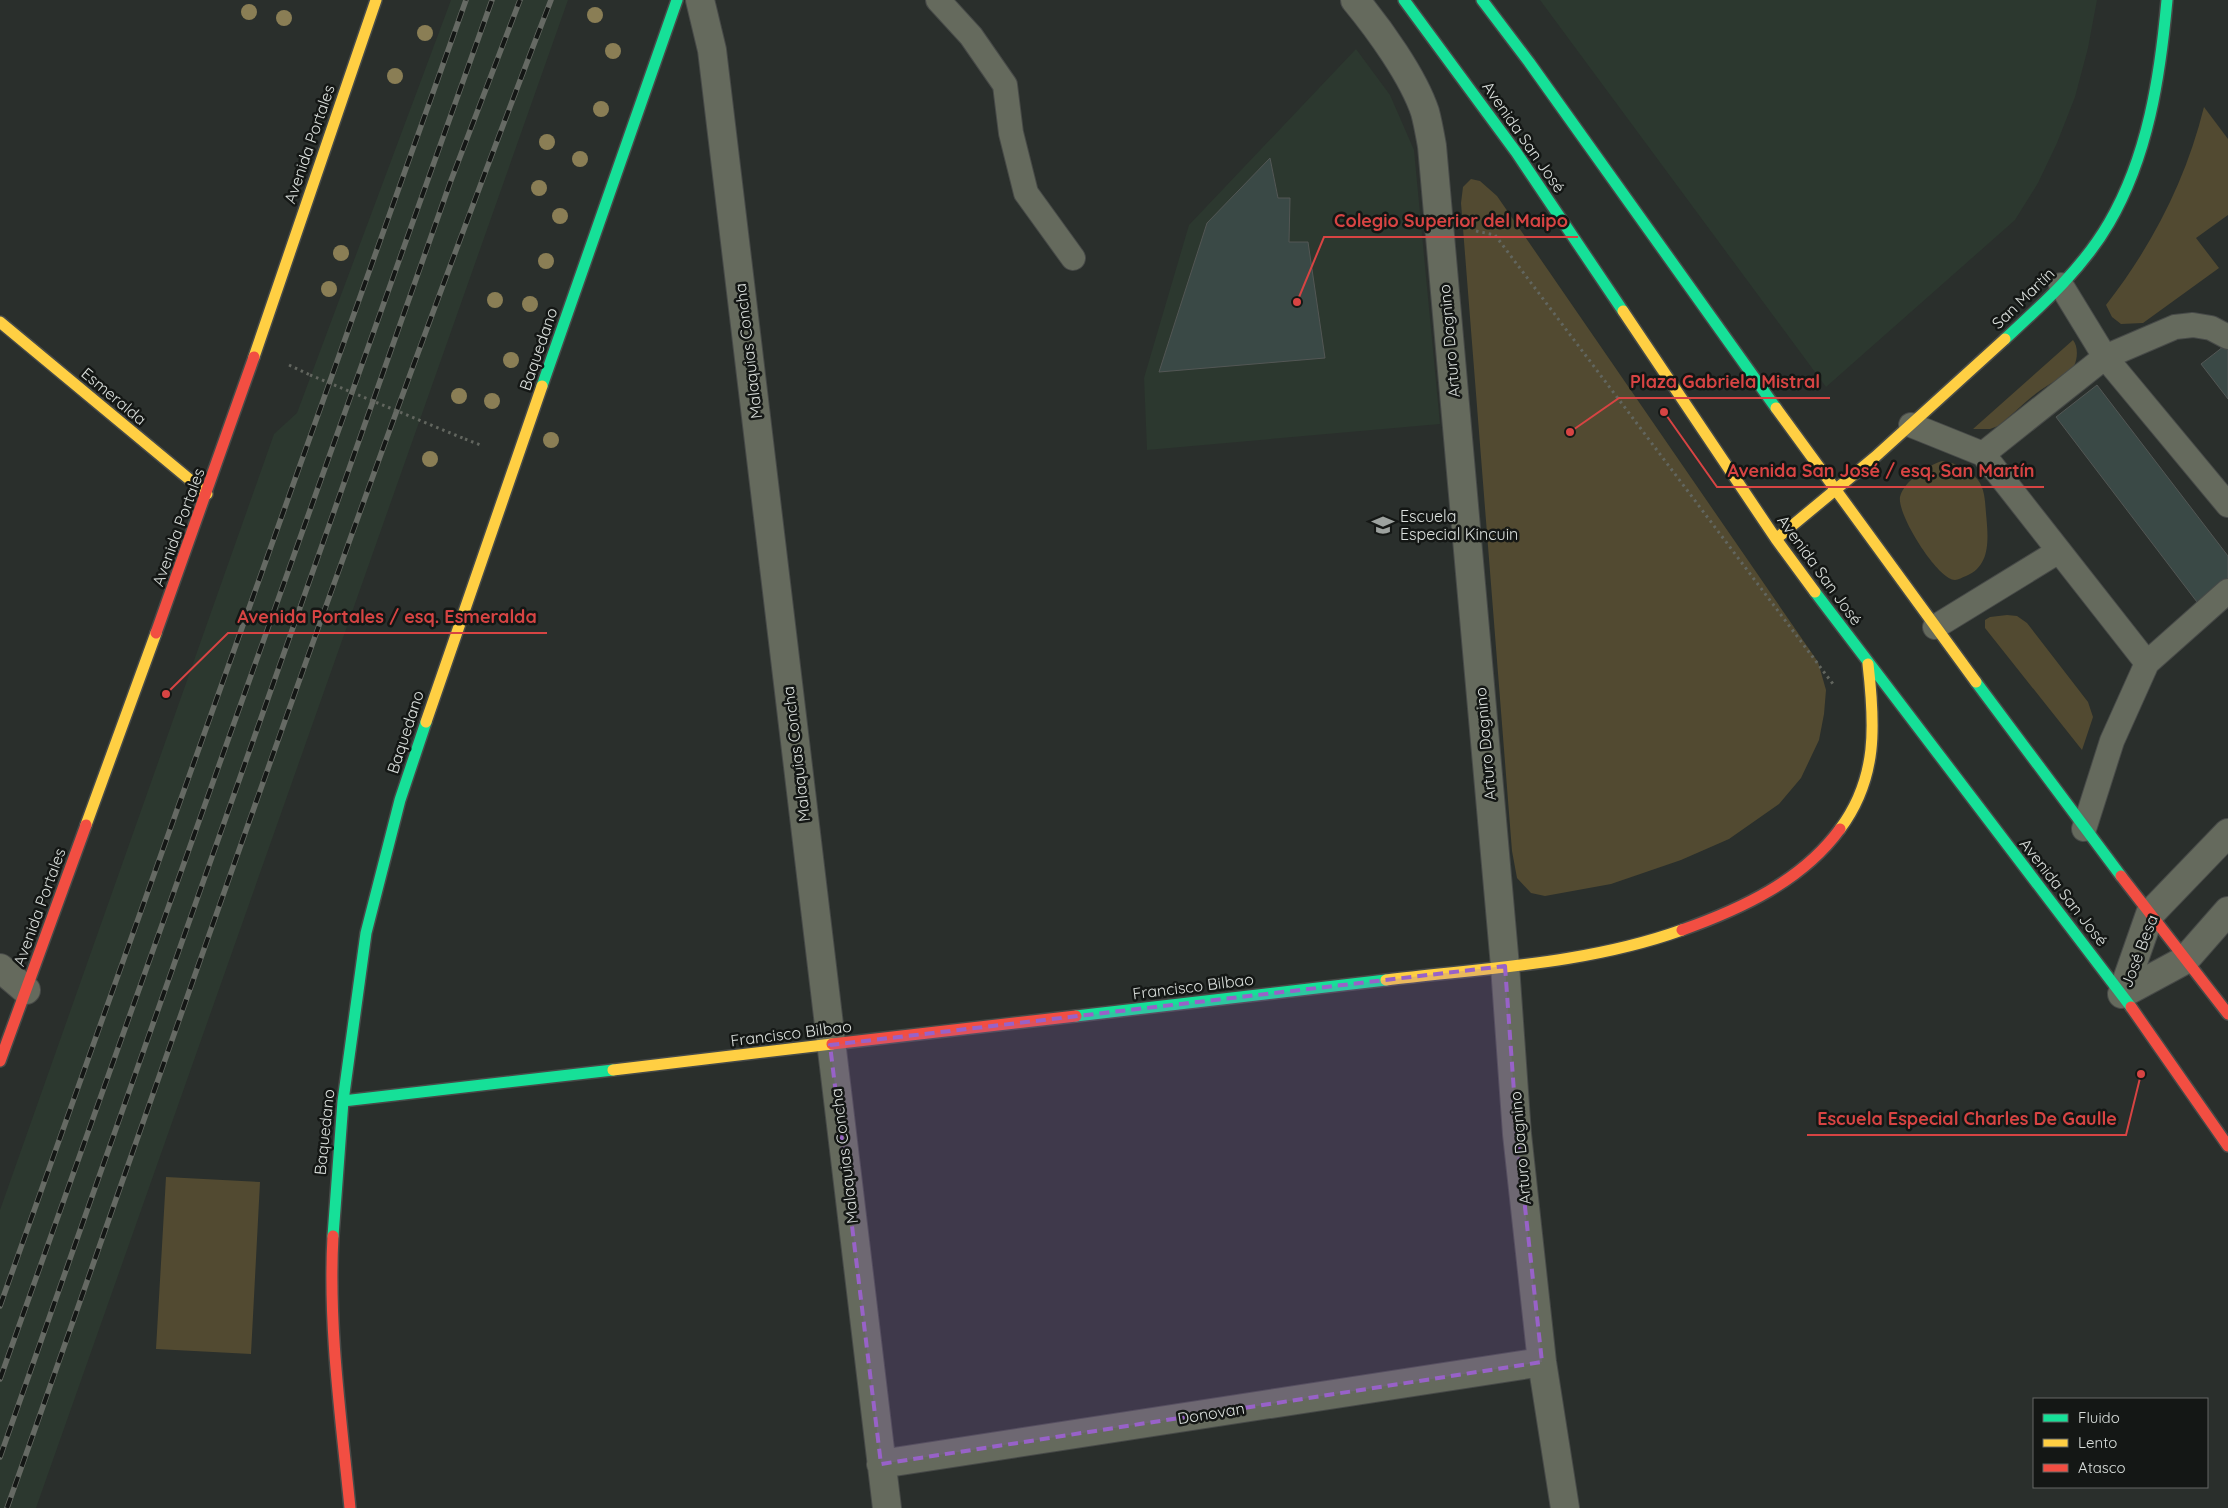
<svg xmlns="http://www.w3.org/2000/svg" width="2228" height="1508" font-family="Quicksand,sans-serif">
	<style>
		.built { fill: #2c382f }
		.green { fill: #524a31 }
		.building { fill: #3a4946; stroke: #535755 }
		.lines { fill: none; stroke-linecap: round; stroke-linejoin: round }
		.lane-casing { stroke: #474a48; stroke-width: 26 }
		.street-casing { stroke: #474a48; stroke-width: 30 }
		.fast-casing { stroke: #474a48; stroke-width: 14 }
		.slow-casing { stroke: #474a48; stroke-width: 14 }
		.jam-casing { stroke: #474a48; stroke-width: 14 }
		.path { stroke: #62665f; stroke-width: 3; stroke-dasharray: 2.5 4; stroke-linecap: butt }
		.lane { stroke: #656a5d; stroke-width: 24 }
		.street { stroke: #656a5d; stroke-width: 28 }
		.fast { stroke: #16e098; stroke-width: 11 }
		.slow { stroke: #ffcf43; stroke-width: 11 }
		.jam { stroke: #f24e42; stroke-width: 11 }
		.rail-casing { stroke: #666a64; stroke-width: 5.5 }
		.rail { stroke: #141715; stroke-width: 4; stroke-dasharray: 11; stroke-linecap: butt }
		.path-bridge { stroke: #62665f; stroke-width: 3; stroke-dasharray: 2.5 4; stroke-linecap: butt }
		.tree { fill: #8a7e55 }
		.marked { fill: #9862c8; fill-opacity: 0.2; stroke: #9862c8; stroke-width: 4; stroke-dasharray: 10 6; stroke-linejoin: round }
		.labels { text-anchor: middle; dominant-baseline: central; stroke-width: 5; stroke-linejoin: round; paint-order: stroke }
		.street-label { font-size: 16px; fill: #dbe0dd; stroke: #141715 }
		.poi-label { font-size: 16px; fill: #dbe0dd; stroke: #141715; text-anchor: start }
		.leader { fill: none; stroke: #d74443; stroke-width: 2 }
		.callout-dot { fill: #d74443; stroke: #141715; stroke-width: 2 }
		.callout-label { font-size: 18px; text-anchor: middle; font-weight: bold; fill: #d74443; stroke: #141715; stroke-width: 5; stroke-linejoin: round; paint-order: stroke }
	</style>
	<rect width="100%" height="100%" fill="#2a2f2c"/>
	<path class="built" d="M451 0H568L36 1508H0V1210L274 434 297 413Z
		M1540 0H2097L2088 48 2075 97 2057 143 2038 183 2015 220 1826 387Z
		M1356 49 1390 95 1414 150 1440 424 1147 450 1144 378 1189 225Z"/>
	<path class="green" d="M2204 107 2228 139V215L2196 238 2219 268 2143 323 2121 324 2112 317 2106 305C2152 246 2186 180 2204 107Z
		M1471 179 1480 181 1497 196 1818 662 1826 690 1824 714 1819 740 1801 778 1779 804 1729 839 1681 860 1611 884 1545 896 1531 893 1517 878 1512 851 1461 203 1463 187Z
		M2073 340C2078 346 2078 358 2074 366 2069 376 2059 378 2050 384 2031 395 2016 412 1998 426L1990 429H1973Z
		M1942 461C1956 463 1970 469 1978 480 1985 489 1985 502 1986 513 1988 536 1992 566 1966 576 1963 577 1958 580 1955 580 1938 580 1897 515 1900 497 1904 481 1927 466 1942 461Z
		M2007 615 2017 616 2027 623 2088 702 2093 717 2082 750 1985 628V620L1990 617Z
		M166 1177 260 1182 251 1354 156 1349Z"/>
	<path class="building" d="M1270 158 1278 198H1290L1289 242H1308L1325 358 1159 372 1207 223Z
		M2228 343V399L2201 364Z
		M2097 385 2228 556V578L2197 602 2056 417Z"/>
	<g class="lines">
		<g class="lane-casing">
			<path id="lane" d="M938 0 971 36 1005 85 1011 133 1026 193 1073 258
				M2061 285 2105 357 2228 505
				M1911 425 1983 454 2147 663
				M1983 454 2105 357 2175 327 2193 325 2211 328 2228 337
				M1935 627 2059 551
				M2084 829 2112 741 2147 663 2228 591"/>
		</g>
		<g class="street-casing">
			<path id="street" d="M700 0 712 50 887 1508
				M1355 0C1379 29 1413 76 1425 112 1428 123 1430 135 1432 146L1505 966 1517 1134 1542 1362 1565 1508
				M0 968 26 990
				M2122 994 2150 914 2228 833
				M2122 994 2185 960 2228 911
				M881 1464 1542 1362"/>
		</g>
		<g class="fast-casing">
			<path id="fast" d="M1404 0 1516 152 1623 311
				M1482 0 1529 62 1776 408
				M2005 339C2043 304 2083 268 2109 223 2148 156 2160 77 2167 0
				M542 386 677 0
				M1815 592 2131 1007
				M1976 682 2121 876
				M1076 1016 1386 980
				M343 1101 613 1070
				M333 1236 343 1101 366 933 400 800 426 722"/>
		</g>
		<g class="slow-casing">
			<path id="slow" d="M1623 311 1776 539 1815 592
				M0 322 207 494
				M254 357 376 0
				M1776 408 1976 682
				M1776 539 1875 457 2005 339
				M426 722 542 386
				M86 825 156 633
				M1840 829C1878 778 1875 725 1868 664
				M1386 980C1485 968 1587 964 1682 930
				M613 1070 832 1044"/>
		</g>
		<g class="jam-casing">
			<path id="jam" d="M156 633 254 357
				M2121 876 2228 1014
				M1682 930C1741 909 1802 881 1840 829
				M2131 1007 2228 1146
				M832 1044 1076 1016
				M0 1061 86 825
				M333 1236C328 1326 341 1418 350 1508"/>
		</g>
		<path class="path" d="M1476 231 1495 235 1833 684
			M289 365 310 375
			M465 439 483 446"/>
		<use href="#lane" class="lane"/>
		<use href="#street" class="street"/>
		<use href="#fast" class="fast"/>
		<use href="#slow" class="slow"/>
		<use href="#jam" class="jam"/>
		<g class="rail-casing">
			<path id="rail" d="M0 1306 466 0
				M0 1379 492 0
				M0 1457 450 183 520 0
				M7 1508C186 1004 358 499 551 0"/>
		</g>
		<use href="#rail" class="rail"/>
		<path class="path-bridge" d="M310 375 465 439"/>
	</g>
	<g class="tree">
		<circle cx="249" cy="12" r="8"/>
		<circle cx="595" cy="15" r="8"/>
		<circle cx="284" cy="18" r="8"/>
		<circle cx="425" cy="33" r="8"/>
		<circle cx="613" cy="51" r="8"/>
		<circle cx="395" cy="76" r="8"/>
		<circle cx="601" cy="109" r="8"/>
		<circle cx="547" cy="142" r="8"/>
		<circle cx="580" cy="159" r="8"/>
		<circle cx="539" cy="188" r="8"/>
		<circle cx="560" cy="216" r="8"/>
		<circle cx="341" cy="253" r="8"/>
		<circle cx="546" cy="261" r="8"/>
		<circle cx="329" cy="289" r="8"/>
		<circle cx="495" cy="300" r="8"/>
		<circle cx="530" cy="304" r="8"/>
		<circle cx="511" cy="360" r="8"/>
		<circle cx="459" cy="396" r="8"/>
		<circle cx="492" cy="401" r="8"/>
		<circle cx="551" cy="440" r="8"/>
		<circle cx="430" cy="459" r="8"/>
	</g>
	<path class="marked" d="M1505 966 1517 1134 1542 1362 881 1464 830 1045Z"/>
	<defs>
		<g id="school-bare" transform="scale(1.725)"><path d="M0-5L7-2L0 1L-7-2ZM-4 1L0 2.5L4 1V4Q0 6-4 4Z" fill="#9da29f" stroke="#141715" stroke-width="2.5" paint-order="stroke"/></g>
	</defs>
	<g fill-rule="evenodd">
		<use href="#school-bare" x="1383" y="525"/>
	</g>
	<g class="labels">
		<g class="street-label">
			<text transform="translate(1524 137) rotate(55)">Avenida San José</text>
			<text transform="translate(309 144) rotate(-71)">Avenida Portales</text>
			<text transform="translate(2023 298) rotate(-44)">San Martín</text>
			<text transform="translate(1449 341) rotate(-95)">Arturo Dagnino</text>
			<text transform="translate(538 349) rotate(-71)">Baquedano</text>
			<text transform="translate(748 351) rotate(-97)">Malaquias Concha</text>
			<text transform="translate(114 396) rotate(40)">Esmeralda</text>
			<text transform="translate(178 527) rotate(-70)">Avenida Portales</text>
			<text transform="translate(1820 570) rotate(54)">Avenida San José</text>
			<text transform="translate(405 732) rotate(-72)">Baquedano</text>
			<text transform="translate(1485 744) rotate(-95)">Arturo Dagnino</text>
			<text transform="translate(796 754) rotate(-97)">Malaquias Concha</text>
			<text transform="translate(2064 892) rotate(52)">Avenida San José</text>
			<text transform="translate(39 907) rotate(-70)">Avenida Portales</text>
			<text transform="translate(2139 951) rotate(-69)">José Besa</text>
			<text transform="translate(1193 986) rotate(-7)">Francisco Bilbao</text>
			<text transform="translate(791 1033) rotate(-7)">Francisco Bilbao</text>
			<text transform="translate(324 1132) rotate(-84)">Baquedano</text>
			<text transform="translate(1520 1148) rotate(-95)">Arturo Dagnino</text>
			<text transform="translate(844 1156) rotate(-97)">Malaquias Concha</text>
			<text transform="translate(1211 1413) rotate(-9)">Donovan</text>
		</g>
		<g class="poi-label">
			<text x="1400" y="516">Escuela<tspan x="1400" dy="18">Especial Kincuin</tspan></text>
		</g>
	</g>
	<path class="leader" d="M1297 302L1324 237H1578M1570 432L1619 398H1830M1664 412L1717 487H2044M166 694L228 633H547M2141 1074L2126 1135H1807"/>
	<g class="callout-dot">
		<circle cx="1297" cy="302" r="5"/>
		<circle cx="1570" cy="432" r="5"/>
		<circle cx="1664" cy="412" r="5"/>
		<circle cx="166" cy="694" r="5"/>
		<circle cx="2141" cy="1074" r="5"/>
	</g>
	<g class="callout-label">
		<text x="1451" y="227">Colegio Superior del Maipo</text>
		<text x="1725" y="388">Plaza Gabriela Mistral</text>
		<text x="1881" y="477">Avenida San José / esq. San Martín</text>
		<text x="387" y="623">Avenida Portales / esq. Esmeralda</text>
		<text x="1967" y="1125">Escuela Especial Charles De Gaulle</text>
	</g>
	<rect x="2033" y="1398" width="175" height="90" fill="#141715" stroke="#646765"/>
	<rect x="2043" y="1414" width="25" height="8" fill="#16e098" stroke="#646765"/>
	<text x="2078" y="1423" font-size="15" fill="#dbe0dd">Fluido</text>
	<rect x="2043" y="1439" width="25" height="8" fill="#ffcf43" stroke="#646765"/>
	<text x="2078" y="1448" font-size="15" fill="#dbe0dd">Lento</text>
	<rect x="2043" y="1464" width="25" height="8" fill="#f24e42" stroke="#646765"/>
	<text x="2078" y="1473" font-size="15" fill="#dbe0dd">Atasco</text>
</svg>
